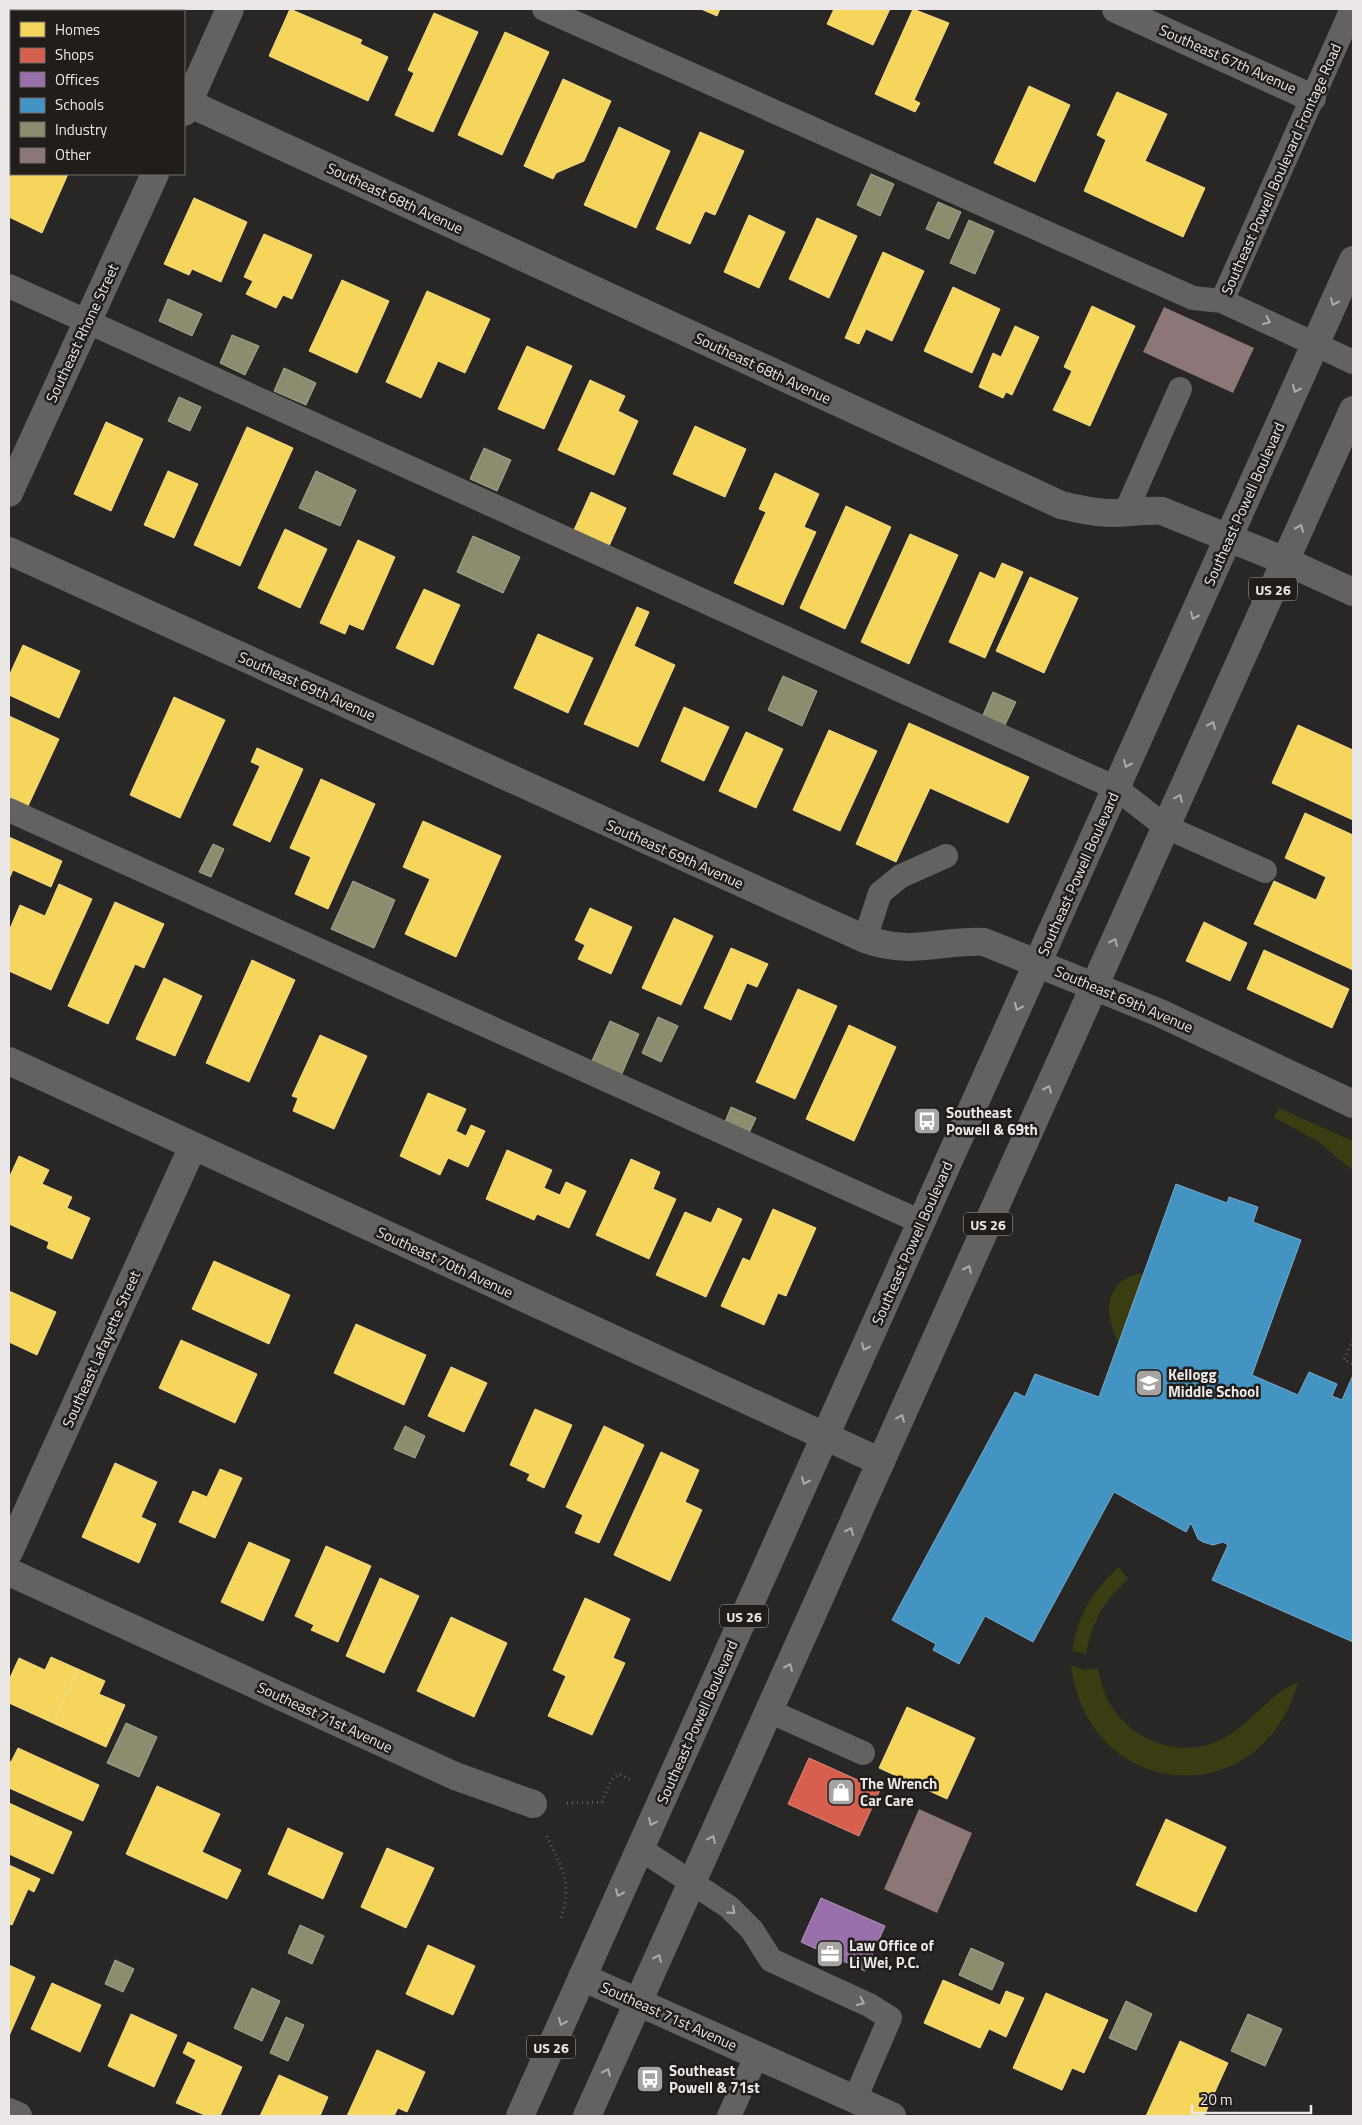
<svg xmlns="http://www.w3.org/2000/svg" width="1362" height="2125" font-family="'Titillium Web',sans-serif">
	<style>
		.green { fill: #393d11 }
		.homes { fill: #f6d55c; stroke: #f2da85 }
		.shops { fill: #d6604d; stroke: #dc887b }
		.offices { fill: #9970ab; stroke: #b194bd }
		.schools { fill: #4393c3; stroke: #75acce }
		.industry { fill: #8c8c6e; stroke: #a8a792 }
		.building { fill: #8c7677 }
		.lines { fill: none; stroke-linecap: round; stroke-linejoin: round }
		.path { stroke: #605e5d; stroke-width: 3; stroke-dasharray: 1 4; stroke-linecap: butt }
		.service { stroke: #636261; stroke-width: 24 }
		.minor { stroke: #636261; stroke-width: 28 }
		.tertiary { stroke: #636261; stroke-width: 28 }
		.primary { stroke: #646261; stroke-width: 28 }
		.oneway { stroke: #aeabaa }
		.oneway2 { stroke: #adabaa }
		.labels { text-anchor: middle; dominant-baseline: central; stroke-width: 5; stroke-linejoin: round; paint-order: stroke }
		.shield { fill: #201d1b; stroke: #adaaa9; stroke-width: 1 }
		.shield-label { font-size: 14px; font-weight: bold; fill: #eae7e6 }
		.street-label { font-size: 15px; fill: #eae7e6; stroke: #201d1b }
		.poi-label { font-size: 15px; font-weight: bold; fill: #eae7e6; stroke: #201d1b; text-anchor: start }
	</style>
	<rect width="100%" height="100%" fill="#292725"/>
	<path class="green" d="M1279 1108 1353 1141V1171L1320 1143 1274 1117Z
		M1144 1273 1119 1343C1102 1314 1105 1278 1144 1273Z
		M1119 1567 1128 1579C1104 1601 1092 1622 1086 1654L1072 1651C1079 1613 1091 1593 1119 1567Z
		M1071 1665 1085 1670 1098 1668C1101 1681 1103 1693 1110 1704 1133 1743 1185 1761 1226 1737 1254 1721 1265 1697 1298 1682 1262 1815 1088 1803 1071 1665Z"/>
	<path class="homes" d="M290 9 362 40 360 44 388 57 368 101 269 56Z
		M701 9H720L717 16Z
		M834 9H890L873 45 827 24Z
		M913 9 949 23 914 100 920 103 915 112 875 94Z
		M434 13 478 32 433 132 395 115 414 73 408 70Z
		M505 32 549 52 502 155 458 135Z
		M563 79 611 101 584 161 556 173 553 179 524 166Z
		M1029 86 1070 105 1035 182 994 163Z
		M1117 92 1167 114 1145 161 1205 188 1183 237 1084 191 1106 140 1097 135Z
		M619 127 670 151 636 228 584 205Z
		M700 132 744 151 715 215 705 211 690 244 656 229Z
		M11 167V174H68L42 233 9 217V172Z
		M194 198 247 222 221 282 192 269 189 275 164 264Z
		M749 215 785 232 759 288 724 272Z
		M817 218 857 236 829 298 789 279Z
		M264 234 312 255 292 299 283 295 276 308 246 294 253 281 244 277Z
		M883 252 924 271 892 341 866 329 859 344 845 338Z
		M342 280 389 301 357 373 309 351Z
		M953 287 1000 309 972 373 924 351Z
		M427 291 490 319 465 373 438 361 421 398 386 382Z
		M1092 306 1135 326 1090 426 1053 410 1072 371 1064 367Z
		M1015 326 1039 337 1012 395 1006 392 1003 398 979 387 993 353 1001 357Z
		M527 346 572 366 544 429 498 409Z
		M590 380 625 396 618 411 638 421 614 475 558 450Z
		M106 422 143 439 111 511 74 494Z
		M695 426 746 449 725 497 673 474Z
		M247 427 293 448 240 566 194 545Z
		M168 471 198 484 174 538 144 525Z
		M775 473 819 494 804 527 816 532 783 605 734 583 766 512 759 509Z
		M591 492 626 508 609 546 574 530Z
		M846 506 891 527 845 629 800 608Z
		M285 529 327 549 300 608 258 588Z
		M910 534 958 555 909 664 861 642Z
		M358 540 395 557 363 630 349 624 345 634 320 623Z
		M1002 563 1023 572 985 658 949 642 980 572 995 579Z
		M1030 577 1078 598 1044 673 996 651Z
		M424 589 460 605 433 665 396 648Z
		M637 607 649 612 634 646 675 665 638 747 584 724Z
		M538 634 593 658 568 713 514 688Z
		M23 645 80 671 59 718 9 695V676Z
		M174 697 225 720 180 818 130 795Z
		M684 707 729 727 704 781 661 761Z
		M9 716 59 739 28 806 9 797Z
		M909 723 1029 777 1008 823 930 788 896 862 856 844Z
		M1298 725 1353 750V820L1272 783Z
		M829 730 877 751 840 831 793 810Z
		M746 732 783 749 756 808 719 791Z
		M257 748 303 769 270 842 233 825 260 766 251 762Z
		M321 779 375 804 328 909 295 894 311 857 290 848Z
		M1305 813 1353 835V970L1254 924 1274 881 1316 900 1326 877 1285 858Z
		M423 821 501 856 456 957 405 934 430 879 403 867Z
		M9 837 62 861 51 887 13 870 9 879Z
		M59 884 92 899 51 990 9 971V931L20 905 45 916Z
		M115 902 164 924 144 968 135 964 108 1024 68 1006Z
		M590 908 632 927 611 974 578 959 585 945 575 940Z
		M674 918 713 936 681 1005 642 988Z
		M1204 922 1247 943 1230 981 1186 961Z
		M731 948 768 964 757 987 747 983 731 1020 704 1008Z
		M1264 950 1349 989 1332 1028 1247 989Z
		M252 960 295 980 249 1082 206 1063Z
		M164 978 202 996 175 1056 136 1039Z
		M798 989 837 1006 795 1099 756 1082Z
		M849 1025 896 1047 854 1141 806 1119Z
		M320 1035 367 1056 334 1129 293 1111 298 1098 292 1096Z
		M428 1093 466 1109 456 1131 466 1136 471 1125 485 1131 468 1167 448 1158 440 1175 400 1156Z
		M507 1150 552 1170 544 1188 560 1195 566 1182 586 1191 569 1228 537 1214 534 1220 486 1199Z
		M19 1156 49 1170 42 1184 72 1197 67 1208 90 1218 72 1259 47 1248 49 1242 9 1224V1178Z
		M631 1159 660 1172 653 1189 676 1199 649 1259 596 1235Z
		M718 1208 742 1219 706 1297 656 1275 685 1212 711 1223Z
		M773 1209 816 1228 786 1296 778 1293 764 1325 721 1306 743 1258 750 1261Z
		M214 1261 290 1295 269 1344 192 1309Z
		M9 1291 56 1312 37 1355 9 1342Z
		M356 1324 426 1355 404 1405 334 1373Z
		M181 1340 257 1374 235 1423 159 1388Z
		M451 1367 487 1383 464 1432 428 1416Z
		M535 1409 572 1425 544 1488 527 1480 530 1474 510 1465Z
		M604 1426 644 1445 599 1543 575 1533 583 1515 566 1507Z
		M661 1452 699 1470 685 1502 702 1510 670 1581 614 1555Z
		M115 1463 157 1482 141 1517 156 1524 139 1563 82 1537Z
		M220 1469 242 1478 215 1538 179 1522 193 1491 207 1497Z
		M249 1542 290 1560 263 1621 221 1602Z
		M326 1546 371 1566 338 1642 311 1630 314 1625 295 1616Z
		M380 1578 419 1596 384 1673 346 1656Z
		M585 1598 630 1619 613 1658 625 1663 592 1735 548 1716 566 1676 553 1670Z
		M451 1617 507 1643 474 1717 417 1691Z
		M51 1657 78 1669 53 1723 9 1703V1680L19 1658 45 1670Z
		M78 1669 105 1681 99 1694 125 1705 106 1747 53 1723Z
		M907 1707 975 1738 947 1799 879 1768Z
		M18 1748 99 1785 83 1821 9 1788V1761L11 1762Z
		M157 1786 220 1814 202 1852 241 1870 227 1899 126 1854Z
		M9 1803 72 1832 53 1874 9 1854Z
		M1166 1819 1226 1847 1196 1912 1136 1885Z
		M288 1828 343 1853 323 1899 268 1874Z
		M387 1848 434 1868 406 1928 361 1907Z
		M9 1865 40 1879 34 1892 28 1889 12 1925 9 1924Z
		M428 1945 475 1966 453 2015 406 1994Z
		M9 1965 35 1977 9 2036Z
		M943 1980 1000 2005 1006 1991 1024 1998 1006 2037 989 2029 980 2048 924 2023Z
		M52 1983 101 2005 80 2052 31 2029Z
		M1046 1993 1108 2020 1084 2073 1072 2068 1062 2090 1013 2068Z
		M131 2014 177 2035 154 2087 108 2066Z
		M1180 2041 1228 2063 1204 2116H1146Z
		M188 2042 242 2067 220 2116H207L176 2103 196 2060 183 2053Z
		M377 2050 425 2072 407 2112 398 2108 394 2116H347Z
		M279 2075 328 2097 320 2116H260Z"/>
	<path class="shops" d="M809 1758 880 1790 859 1836 788 1804Z"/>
	<path class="offices" d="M821 1898 885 1926 865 1971 801 1942Z"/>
	<path class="schools" d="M1176 1184 1227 1203 1229 1197 1258 1207 1253 1222 1301 1240 1252 1375 1298 1395 1309 1372 1337 1384 1332 1396 1342 1400 1353 1375V1642L1212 1580 1228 1545 1223 1542 1213 1545 1203 1542 1198 1539 1191 1523 1186 1532 1114 1492 1033 1642 985 1616 959 1664 933 1650 936 1644 892 1620 893 1618 1015 1392 1025 1397 1035 1374 1099 1397Z"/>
	<path class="industry" d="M871 174 894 184 880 216 857 205Z
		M938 202 961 212 949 239 926 229Z
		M969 220 994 231 975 274 950 263Z
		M168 299 202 314 192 336 159 321Z
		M232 335 259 346 245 375 220 363Z
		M284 368 316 383 306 405 274 391Z
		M179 397 201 407 190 431 168 421Z
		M484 448 511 460 497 491 470 479Z
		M316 471 356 490 340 526 299 508Z
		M473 536 520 557 503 593 457 572Z
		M783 676 817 691 802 726 768 710Z
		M993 692 1016 702 1005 725 983 715Z
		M213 844 224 849 211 877 199 872Z
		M353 881 395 900 374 948 331 929Z
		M658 1017 678 1026 661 1062 642 1053Z
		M610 1021 639 1034 621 1076 591 1063Z
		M731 1107 756 1118 749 1133 725 1122Z
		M405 1426 425 1436 415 1458 394 1449Z
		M126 1723 157 1737 139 1777 107 1763Z
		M300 1925 324 1936 312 1964 288 1953Z
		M971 1948 1004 1963 992 1990 959 1975Z
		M115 1960 134 1969 123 1992 105 1984Z
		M252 1988 280 2001 262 2041 234 2028Z
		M1126 2001 1152 2014 1136 2050 1109 2038Z
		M1248 2014 1282 2029 1265 2066 1231 2051Z
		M286 2017 304 2025 288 2061 270 2053Z"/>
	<path class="building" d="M1164 307 1254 348 1233 393 1143 352Z
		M919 1809 972 1833 937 1913 884 1889Z"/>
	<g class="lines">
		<path class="path" d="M1353 1340 1344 1360 1353 1364
			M567 1803 602 1802 611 1780 619 1774 633 1781
			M547 1836C561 1868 573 1883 561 1918"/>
		<path class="service" d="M544 9 1193 298 1222 301 1353 362
			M9 286 1116 788 1166 827 1265 871
			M1222 301 1352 9
			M1126 511 1180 389
			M9 810 921 1222
			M865 939 880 893 901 876 946 856
			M769 1711 863 1753
			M639 1848 729 1907 752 1930 771 1960 869 2005 890 2018 855 2099
			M729 2116 757 2055"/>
		<path class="minor" d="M1116 9 1312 98
			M9 23 11 24
			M184 101 1061 505C1078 509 1094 513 1111 513 1129 513 1145 510 1162 511L1285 561 1353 592
			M184 112 230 9
			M9 493 155 174
			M9 551 865 939C913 956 938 940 984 942L1160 1013 1353 1104
			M9 1061 881 1462
			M9 1552 193 1146
			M9 1572 455 1776 533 1804
			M9 2112 18 2116"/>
		<path class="tertiary" d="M582 1977 892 2116"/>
		<path class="primary" d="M520 2116 1353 260
			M587 2116 1353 410"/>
	</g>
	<defs><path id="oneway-chevron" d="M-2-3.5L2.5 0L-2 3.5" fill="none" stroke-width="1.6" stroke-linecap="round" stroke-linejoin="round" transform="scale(1.25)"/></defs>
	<g class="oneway">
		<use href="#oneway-chevron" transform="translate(1334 302) rotate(114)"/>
		<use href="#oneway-chevron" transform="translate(1296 389) rotate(114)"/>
		<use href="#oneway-chevron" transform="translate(1300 528) rotate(-66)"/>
		<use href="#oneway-chevron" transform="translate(1194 616) rotate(114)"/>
		<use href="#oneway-chevron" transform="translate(1212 725) rotate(-66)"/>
		<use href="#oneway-chevron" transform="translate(1127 764) rotate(114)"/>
		<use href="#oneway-chevron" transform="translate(1179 798) rotate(-65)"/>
		<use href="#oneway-chevron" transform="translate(1114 942) rotate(-66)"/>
		<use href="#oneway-chevron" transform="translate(1018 1007) rotate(114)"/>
		<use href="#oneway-chevron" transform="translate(1048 1089) rotate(-66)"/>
		<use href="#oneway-chevron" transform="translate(968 1269) rotate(-66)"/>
		<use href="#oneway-chevron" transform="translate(865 1347) rotate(114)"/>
		<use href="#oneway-chevron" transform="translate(901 1418) rotate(-66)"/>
		<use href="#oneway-chevron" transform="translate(805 1481) rotate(114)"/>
		<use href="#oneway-chevron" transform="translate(850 1531) rotate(-65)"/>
		<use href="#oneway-chevron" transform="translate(789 1667) rotate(-66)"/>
		<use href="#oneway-chevron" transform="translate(652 1822) rotate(115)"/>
		<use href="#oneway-chevron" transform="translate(712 1839) rotate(-66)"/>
		<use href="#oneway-chevron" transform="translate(619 1893) rotate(114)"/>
		<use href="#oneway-chevron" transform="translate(658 1958) rotate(-66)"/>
		<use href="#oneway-chevron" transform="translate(562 2022) rotate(114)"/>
		<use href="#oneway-chevron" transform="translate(607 2072) rotate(-66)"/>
	</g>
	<g class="oneway2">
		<use href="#oneway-chevron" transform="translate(1267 321) rotate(24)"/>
		<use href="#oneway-chevron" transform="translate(732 1911) rotate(42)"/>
		<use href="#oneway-chevron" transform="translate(861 2002) rotate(25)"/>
	</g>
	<defs>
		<g id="bus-square" transform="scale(1.4375)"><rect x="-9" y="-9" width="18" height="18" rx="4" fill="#a6a4a2" stroke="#201d1b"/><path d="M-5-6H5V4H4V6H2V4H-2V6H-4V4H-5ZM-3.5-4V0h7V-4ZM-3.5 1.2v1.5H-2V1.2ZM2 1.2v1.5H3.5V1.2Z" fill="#fff"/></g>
		<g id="school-square" transform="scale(1.4375)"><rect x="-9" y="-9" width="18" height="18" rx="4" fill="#a6a4a2" stroke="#201d1b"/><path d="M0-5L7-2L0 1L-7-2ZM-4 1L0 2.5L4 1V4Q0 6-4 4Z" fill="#fff"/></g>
		<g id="shop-square" transform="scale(1.4375)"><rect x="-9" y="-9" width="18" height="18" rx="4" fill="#a6a4a2" stroke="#201d1b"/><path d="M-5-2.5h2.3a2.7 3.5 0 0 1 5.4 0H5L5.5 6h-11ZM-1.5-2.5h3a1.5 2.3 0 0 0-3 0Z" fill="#fff"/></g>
		<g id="office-square" transform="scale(1.4375)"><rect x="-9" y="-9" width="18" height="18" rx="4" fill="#a6a4a2" stroke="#201d1b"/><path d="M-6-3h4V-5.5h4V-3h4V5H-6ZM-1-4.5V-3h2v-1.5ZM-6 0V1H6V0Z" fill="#fff"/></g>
	</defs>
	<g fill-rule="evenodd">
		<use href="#bus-square" x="927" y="1121"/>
		<use href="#school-square" x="1149" y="1383"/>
		<use href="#shop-square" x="841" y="1792"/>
		<use href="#office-square" x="830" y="1954"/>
		<use href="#bus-square" x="650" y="2079"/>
	</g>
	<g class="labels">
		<g class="shield">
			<rect x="1249" y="577.5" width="48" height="23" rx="4"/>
			<rect x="964" y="1212.5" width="48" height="23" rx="4"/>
			<rect x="720" y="1604.5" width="48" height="23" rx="4"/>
			<rect x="527" y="2035.5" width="48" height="23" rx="4"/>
		</g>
		<g class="shield-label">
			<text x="1273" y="589">US 26</text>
			<text x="988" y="1224">US 26</text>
			<text x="744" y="1616">US 26</text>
			<text x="551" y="2047">US 26</text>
		</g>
		<g class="street-label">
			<text transform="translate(1228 59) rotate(24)">Southeast 67th Avenue</text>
			<text transform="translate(1281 169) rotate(-66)">Southeast Powell Boulevard Frontage Road</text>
			<text transform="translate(395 198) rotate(25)">Southeast 68th Avenue</text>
			<text transform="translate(82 333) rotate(-65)">Southeast Rhone Street</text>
			<text transform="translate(763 368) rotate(25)">Southeast 68th Avenue</text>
			<text transform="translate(1244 504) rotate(-66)">Southeast Powell Boulevard</text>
			<text transform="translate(307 686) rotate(24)">Southeast 69th Avenue</text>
			<text transform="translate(675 854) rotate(24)">Southeast 69th Avenue</text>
			<text transform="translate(1078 874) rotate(-66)">Southeast Powell Boulevard</text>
			<text transform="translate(1124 999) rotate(23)">Southeast 69th Avenue</text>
			<text transform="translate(912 1243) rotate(-66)">Southeast Powell Boulevard</text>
			<text transform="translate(445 1262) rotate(25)">Southeast 70th Avenue</text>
			<text transform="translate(101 1349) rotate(-66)">Southeast Lafayette Street</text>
			<text transform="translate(325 1717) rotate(25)">Southeast 71st Avenue</text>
			<text transform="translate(697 1722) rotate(-66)">Southeast Powell Boulevard</text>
			<text transform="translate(669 2016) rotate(24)">Southeast 71st Avenue</text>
		</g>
		<g class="poi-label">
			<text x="946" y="1112">Southeast<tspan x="946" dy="17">Powell &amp; 69th</tspan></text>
			<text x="1168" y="1374">Kellogg<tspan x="1168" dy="17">Middle School</tspan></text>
			<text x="860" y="1783">The Wrench<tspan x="860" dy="17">Car Care</tspan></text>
			<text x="849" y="1945">Law Office of<tspan x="849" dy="17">Li Wei, P.C.</tspan></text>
			<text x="669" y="2070">Southeast<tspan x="669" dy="17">Powell &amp; 71st</tspan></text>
		</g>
	</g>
	<rect width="1362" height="2125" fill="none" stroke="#eae7e6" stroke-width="20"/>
	<rect x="10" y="10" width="175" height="165" fill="#201d1b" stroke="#716e6c"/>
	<rect x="20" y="22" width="25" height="15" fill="#f6d55c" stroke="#716e6c"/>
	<text x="55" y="35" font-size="15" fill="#eae7e6">Homes</text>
	<rect x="20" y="48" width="25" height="15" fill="#d6604d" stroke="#716e6c"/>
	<text x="55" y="60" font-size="15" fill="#eae7e6">Shops</text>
	<rect x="20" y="72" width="25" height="15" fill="#9970ab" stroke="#716e6c"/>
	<text x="55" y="85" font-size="15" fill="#eae7e6">Offices</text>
	<rect x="20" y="98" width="25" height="15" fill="#4393c3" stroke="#716e6c"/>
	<text x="55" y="110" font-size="15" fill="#eae7e6">Schools</text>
	<rect x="20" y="122" width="25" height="15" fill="#8c8c6e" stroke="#716e6c"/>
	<text x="55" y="135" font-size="15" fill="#eae7e6">Industry</text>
	<rect x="20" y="148" width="25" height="15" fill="#8c7677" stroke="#716e6c"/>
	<text x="55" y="160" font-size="15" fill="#eae7e6">Other</text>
	<path d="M1192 2105v8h119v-8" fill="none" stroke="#eae7e6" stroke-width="2.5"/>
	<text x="1200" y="2105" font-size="15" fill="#eae7e6" stroke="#201d1b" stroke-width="4" paint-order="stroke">20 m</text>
</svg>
